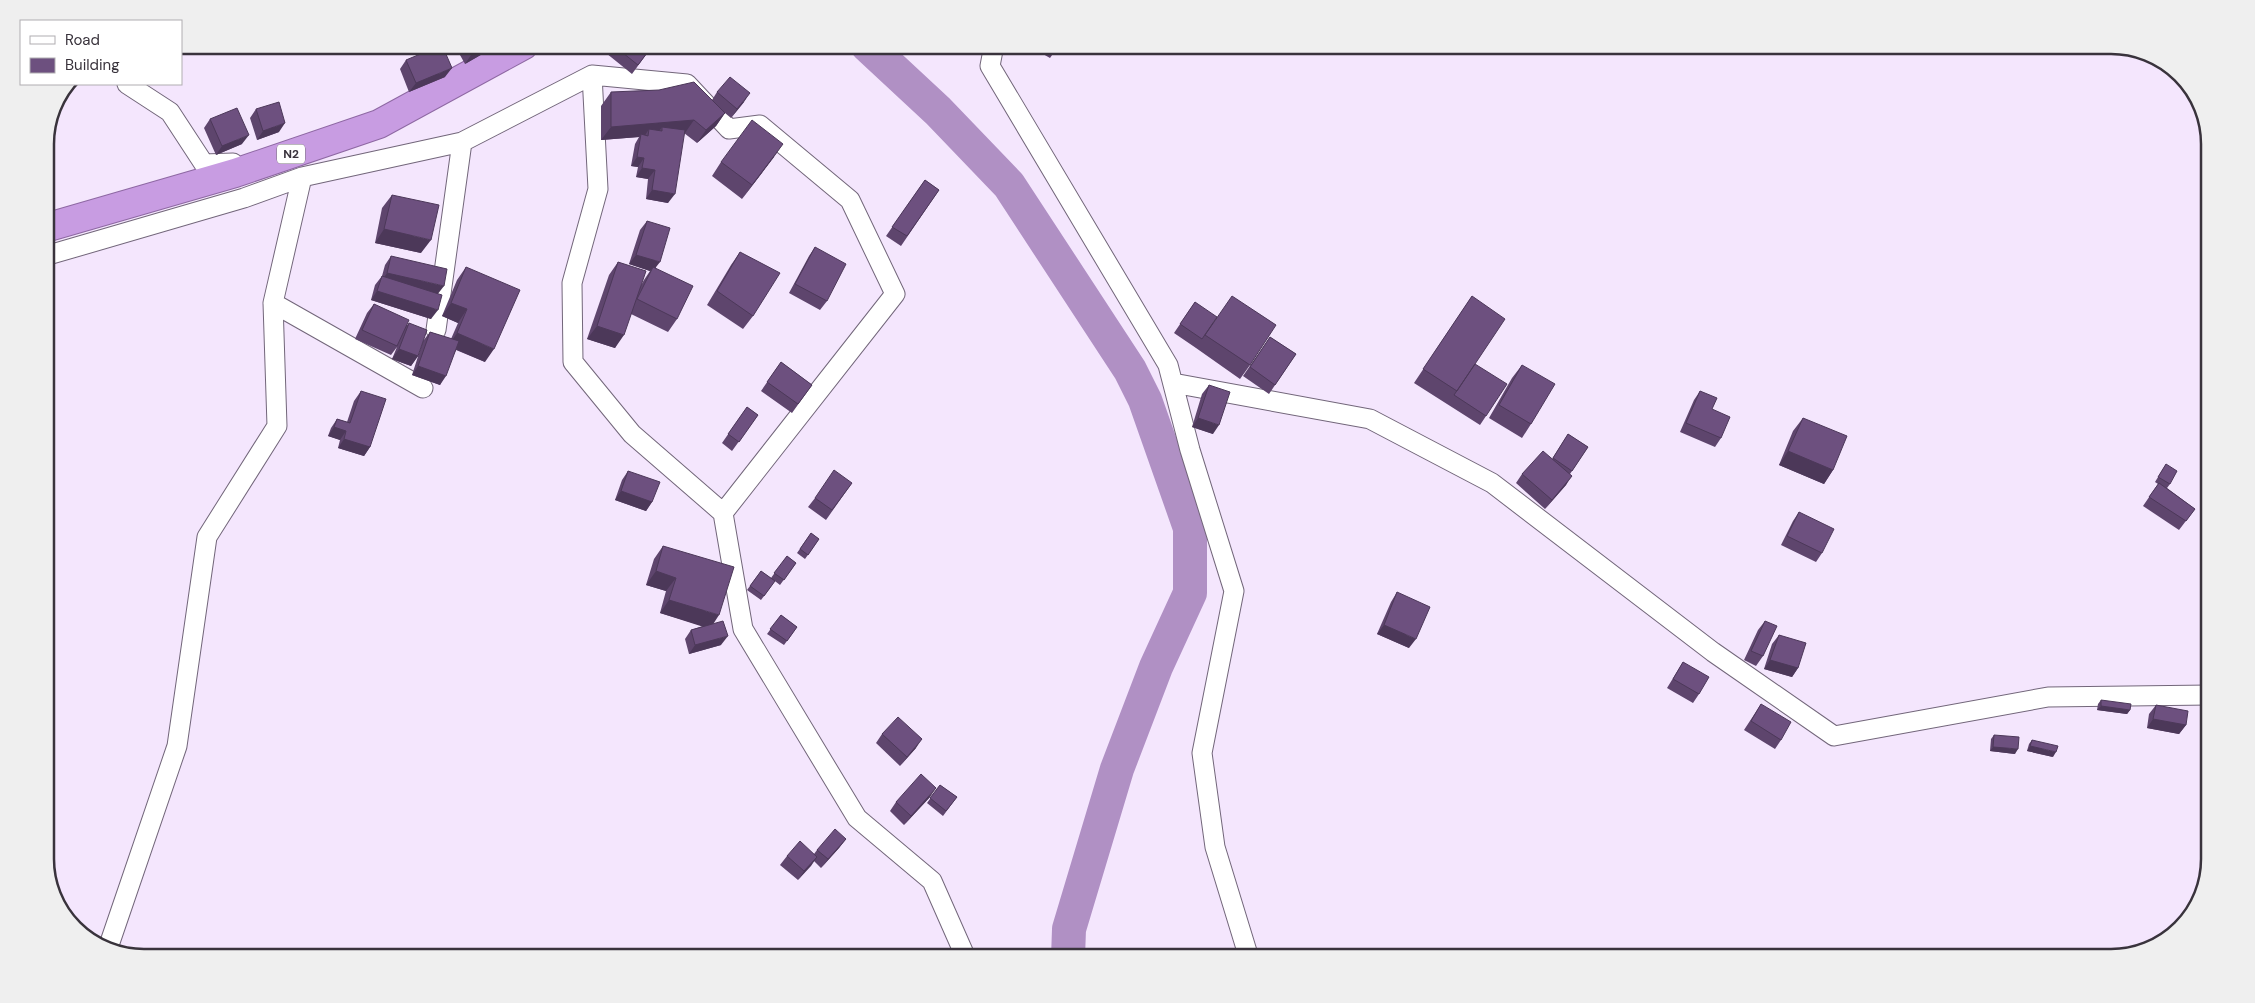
<svg xmlns="http://www.w3.org/2000/svg" width="2255" height="1003" font-family="'DM Sans',sans-serif">
	<style>
		.lines { fill: none; stroke-linecap: round; stroke-linejoin: round }
		.river { stroke: #b090c4; stroke-width: 34 }
		.minor-casing { stroke: #72667a; stroke-width: 21 }
		.trunk-casing { stroke: #8e68a3; stroke-width: 30 }
		.minor { stroke: #fff; stroke-width: 19 }
		.trunk { stroke: #c89ce2; stroke-width: 28 }
		.wall { fill: #5e456d }
		.shaded-wall { fill: #4c3859 }
		.building { fill: #6d507f; stroke: #4c3859 }
		.labels { text-anchor: middle; dominant-baseline: central; stroke-width: 5; stroke-linejoin: round; paint-order: stroke }
		.shield { fill: #fff; stroke: #747076; stroke-width: 1 }
		.shield-label { font-size: 12px; font-weight: bold; fill: #39333c }
		.rim { fill: none; stroke: #39333c; stroke-width: 2.5 }
	</style>
	<rect width="100%" height="100%" fill="#f4e6fd"/>
	<g class="lines">
		<path class="river" d="M867 45 938 111 1009 185 1130 370 1145 400 1190 528V593L1156 667 1117 769 1069 929 1068 958"/>
		<g class="minor-casing">
			<path id="minor" d="M994 45 990 66 1168 365 1190 450 1234 591 1202 753 1215 847 1249 958
				M592 75 598 189 572 283 573 362 632 434 723 513
				M127 84 170 112 204 164 233 163 235 173
				M302 177 273 303 423 388
				M45 256 244 198 302 177 462 142 592 75 687 84 729 129 760 125 850 200 895 294 723 513 743 629 857 818 932 881 966 958
				M436 330 462 142
				M1173 383 1370 419 1492 483 1713 652 1834 736 2048 697 2210 695
				M107 951 177 746 207 537 277 426 273 303"/>
		</g>
		<g class="trunk-casing">
			<path id="trunk" d="M45 228 235 173 379 124 524 45"/>
		</g>
		<use href="#minor" class="minor"/>
		<use href="#trunk" class="trunk"/>
	</g>
	<path class="wall" d="M456 45H498L465 64 455 46Z
		M604 45H653L632 74 601 49Z
		M1027 45H1059L1050 58Z
		M406 60 445 77 409 92 400 69Z
		M611 92 712 100 717 92 744 102 731 118 725 113 716 126 697 143 684 133 668 203 646 199 648 179 636 177 638 167 631 166 635 144 639 137 601 140V106Z
		M256 109 279 132 257 140 250 118Z
		M210 119 242 144 216 155 204 128Z
		M774 157 742 199 712 176 721 162Z
		M925 180 939 190 901 246 886 236Z
		M392 195 421 253 375 243 382 208Z
		M647 221 656 268 677 319 668 332 631 314 615 348 587 339 609 275 618 262 640 287 644 280 650 271 629 264 640 230Z
		M815 247 827 301 820 310 789 293 809 256Z
		M740 252 753 316 743 329 707 305 731 265Z
		M391 256 438 294 431 319 371 300 375 285 382 276 385 265Z
		M466 267 485 362 456 350 440 385 412 375 423 341 430 332 451 339 458 323 442 316 457 280Z
		M1472 296 1475 364 1486 416 1480 425 1414 383Z
		M1195 302 1250 365 1240 379 1196 348V347V348L1174 333Z
		M374 304 406 326 409 323 418 356 411 366 392 359 397 347 391 355 355 339 367 313Z
		M1270 337 1296 354 1269 394 1243 376Z
		M781 362 812 385 792 413 761 391Z
		M1522 365 1531 424 1522 438 1489 418 1512 378Z
		M1209 385 1213 434 1192 427 1202 394Z
		M361 391 370 447 364 456 338 448 340 440 328 436 331 428 337 419 347 422 354 401Z
		M1700 391 1721 438 1715 447 1680 432 1694 400Z
		M747 407 758 415 732 451 722 443Z
		M1803 418 1833 470 1824 484 1779 465 1793 431Z
		M1568 434 1588 447 1570 474 1566 485 1545 509 1516 483 1522 474 1552 459Z
		M2166 464 2170 484 2167 488 2195 509 2179 530 2143 506 2158 484 2155 482Z
		M628 471 652 502 646 511 615 500 622 480Z
		M852 483 826 520 808 507 815 498Z
		M1799 512 1822 553 1816 562 1781 545 1793 521Z
		M811 533 819 539 805 559 797 553Z
		M663 546 713 624 721 645 689 654 685 639 691 630 703 626 660 613 666 591 646 585 654 559Z
		M787 556 796 563 780 585 771 578Z
		M761 571 775 581 761 600 747 590Z
		M1397 592 1409 648 1377 634 1391 602Z
		M781 615 797 627 784 645 767 634Z
		M1765 621 1763 656 1756 666 1744 660 1758 630Z
		M1779 635 1798 668 1792 677 1764 669 1772 644Z
		M1683 662 1699 694 1693 703 1667 688Z
		M2101 700 2130 710 2127 714 2097 710 2098 704Z
		M1761 704 1781 740 1775 749 1744 730Z
		M2156 705 2186 725 2179 734 2147 728 2149 714Z
		M882 734 916 748 900 766 876 743Z
		M1994 735 2015 754 1990 751 1991 739Z
		M2032 740 2053 757 2027 751 2029 744Z
		M940 785 957 797 943 816 927 803Z
		M930 797 904 825 890 811 896 802Z
		M846 839 839 848 821 868 814 861 798 880 780 865 787 856 814 854 817 850Z"/>
	<path class="shaded-wall" d="M488 45H498L465 64 471 55Z
		M452 68 445 77 409 92 416 83Z
		M750 93 744 102 731 118 737 109Z
		M725 113 716 126 697 143 706 130Z
		M694 120 685 133 662 131V127L656 136 649 129 644 137 641 134 639 137 601 140 611 127Z
		M285 123 279 132 257 140 263 131Z
		M249 135 242 144 216 155 222 146Z
		M783 144 774 157 742 199 752 185Z
		M637 157 644 158 638 167 631 166Z
		M642 168 655 170 648 179 636 177Z
		M652 190 675 194 668 203 646 199Z
		M384 229 431 240 421 253 375 243Z
		M636 255 660 262 653 271V267L650 271 629 264Z
		M387 273 444 286 437 295 381 282Z
		M377 291 438 310 431 319 371 300Z
		M451 303 467 309 458 323 442 316Z
		M597 326 624 335 615 348 587 339Z
		M457 333 494 349 485 362 448 346Z
		M399 349 418 356 411 366 392 359Z
		M418 366 446 376 440 385 412 375Z
		M1198 418 1219 425 1213 434 1192 427Z
		M334 427 346 431 340 440 328 436Z
		M344 439 370 447 364 456 338 448Z
		M1788 451 1833 470 1824 484 1779 465Z
		M1572 476 1566 485 1545 509 1552 500Z
		M621 491 652 502 646 511 615 500Z
		M656 571 676 578 666 591 646 585Z
		M669 600 719 615 710 629 660 613Z
		M1384 625 1416 639 1409 648 1377 634Z
		M728 636 721 645 689 654 695 645Z
		M1770 660 1798 668 1792 677 1764 669Z
		M2101 706 2130 710 2127 714 2097 710Z
		M2153 719 2186 725 2179 734 2147 728Z
		M922 739 916 748 900 766 907 757Z
		M2030 746 2056 752 2053 757 2027 751Z
		M1993 747 2018 749 2015 754 1990 751Z
		M936 788 930 797 904 825 911 816Z
		M846 839 839 848 821 868 828 859Z
		M817 857 811 866 798 880 804 871Z"/>
	<path class="building" d="M442 45 452 68 416 83 406 60Z
		M466 45H488L471 55Z
		M613 45H653L638 65Z
		M730 77 750 93 737 109 717 92Z
		M694 82 725 113 706 130 694 120 611 127V92L659 90Z
		M279 102 285 123 263 131 256 109Z
		M237 108 249 135 222 146 210 119Z
		M752 120 783 144 752 185 721 162Z
		M662 127 685 130 675 194 652 190 655 170 642 168 644 158 637 157 641 134 648 136 649 129 662 131Z
		M925 180 939 190 907 236 892 227Z
		M392 195 439 205 431 240 384 229Z
		M647 221 670 228 660 262 636 255Z
		M815 247 846 264 827 301 795 284Z
		M740 252 780 273 753 316 717 291Z
		M391 256 447 269 444 286 387 273Z
		M618 262 646 271 624 335 597 326Z
		M466 267 520 290 494 349 457 333 467 309 451 303Z
		M653 267 693 286 677 319 637 299Z
		M382 276 442 295 438 310 377 291Z
		M1232 296 1276 325 1250 365 1205 335Z
		M1472 296 1505 319 1457 391 1423 369Z
		M1195 302 1217 317 1202 339 1180 324Z
		M374 304 409 320 397 346 362 330Z
		M409 323 427 330 418 356 399 349Z
		M430 332 459 341 446 376 418 366Z
		M1270 337 1296 354 1275 385 1250 367Z
		M781 362 812 385 798 404 767 382Z
		M1475 364 1507 384 1486 416 1454 395Z
		M1522 365 1555 384 1531 424 1499 405Z
		M1209 385 1230 392 1219 425 1198 418Z
		M361 391 386 399 370 447 344 439 346 431 334 427 337 419 350 423Z
		M1700 391 1717 398 1712 409 1730 417 1721 438 1686 423Z
		M747 407 758 415 739 442 728 434Z
		M1803 418 1847 436 1833 470 1788 451Z
		M1568 434 1588 447 1572 471 1553 458Z
		M1543 451 1572 476 1552 500 1522 474Z
		M2166 464 2177 471 2170 484 2158 477Z
		M834 470 852 483 832 510 815 498Z
		M628 471 660 482 652 502 621 491Z
		M2159 483 2195 509 2186 521 2149 497Z
		M1799 512 1834 529 1822 553 1787 536Z
		M811 533 819 539 808 555 800 549Z
		M663 546 734 567 719 615 669 600 676 578 656 571Z
		M787 556 796 563 784 580 774 573Z
		M761 571 775 581 764 596 750 586Z
		M1397 592 1430 607 1416 639 1384 625Z
		M781 615 797 627 787 641 770 629Z
		M723 621 728 636 695 645 691 630Z
		M1765 621 1777 626 1763 656 1751 651Z
		M1779 635 1806 643 1798 668 1770 660Z
		M1683 662 1709 677 1699 694 1673 679Z
		M2101 700 2131 704 2130 710 2101 706Z
		M1761 704 1791 722 1781 740 1751 721Z
		M2156 705 2188 711 2186 725 2153 719Z
		M898 717 922 739 907 757 882 734Z
		M1994 735 2019 737 2018 749 1993 747Z
		M2032 740 2058 746 2056 752 2030 746Z
		M921 774 936 788 911 816 896 802Z
		M940 785 957 797 946 811 930 798Z
		M835 829 846 839 828 859 817 850Z
		M800 841 817 857 804 871 787 856Z"/>
	<g class="labels">
		<rect class="shield" x="277" y="144.5" width="28" height="19" rx="4"/>
		<g class="shield-label">
			<text x="291" y="154">N2</text>
		</g>
	</g>
	<path d="M0 0H2255V1003H0ZM144 54H2111A90 90 0 0 1 2201 144V859A90 90 0 0 1 2111 949H144A90 90 0 0 1 54 859V144A90 90 0 0 1 144 54Z" fill="#efefef" fill-rule="evenodd"/>
	<path class="rim" d="M144 54H2111A90 90 0 0 1 2201 144V859A90 90 0 0 1 2111 949H144A90 90 0 0 1 54 859V144A90 90 0 0 1 144 54Z"/>
	<rect x="20" y="20" width="162" height="65" fill="#ffffff" stroke="#b0adb1"/>
	<rect x="30" y="36" width="25" height="8" fill="#ffffff" stroke="#b0adb1"/>
	<text x="65" y="45" font-size="15" fill="#39333c">Road</text>
	<rect x="30" y="58" width="25" height="15" fill="#6d507f" stroke="#b0adb1"/>
	<text x="65" y="70" font-size="15" fill="#39333c">Building</text>
</svg>
